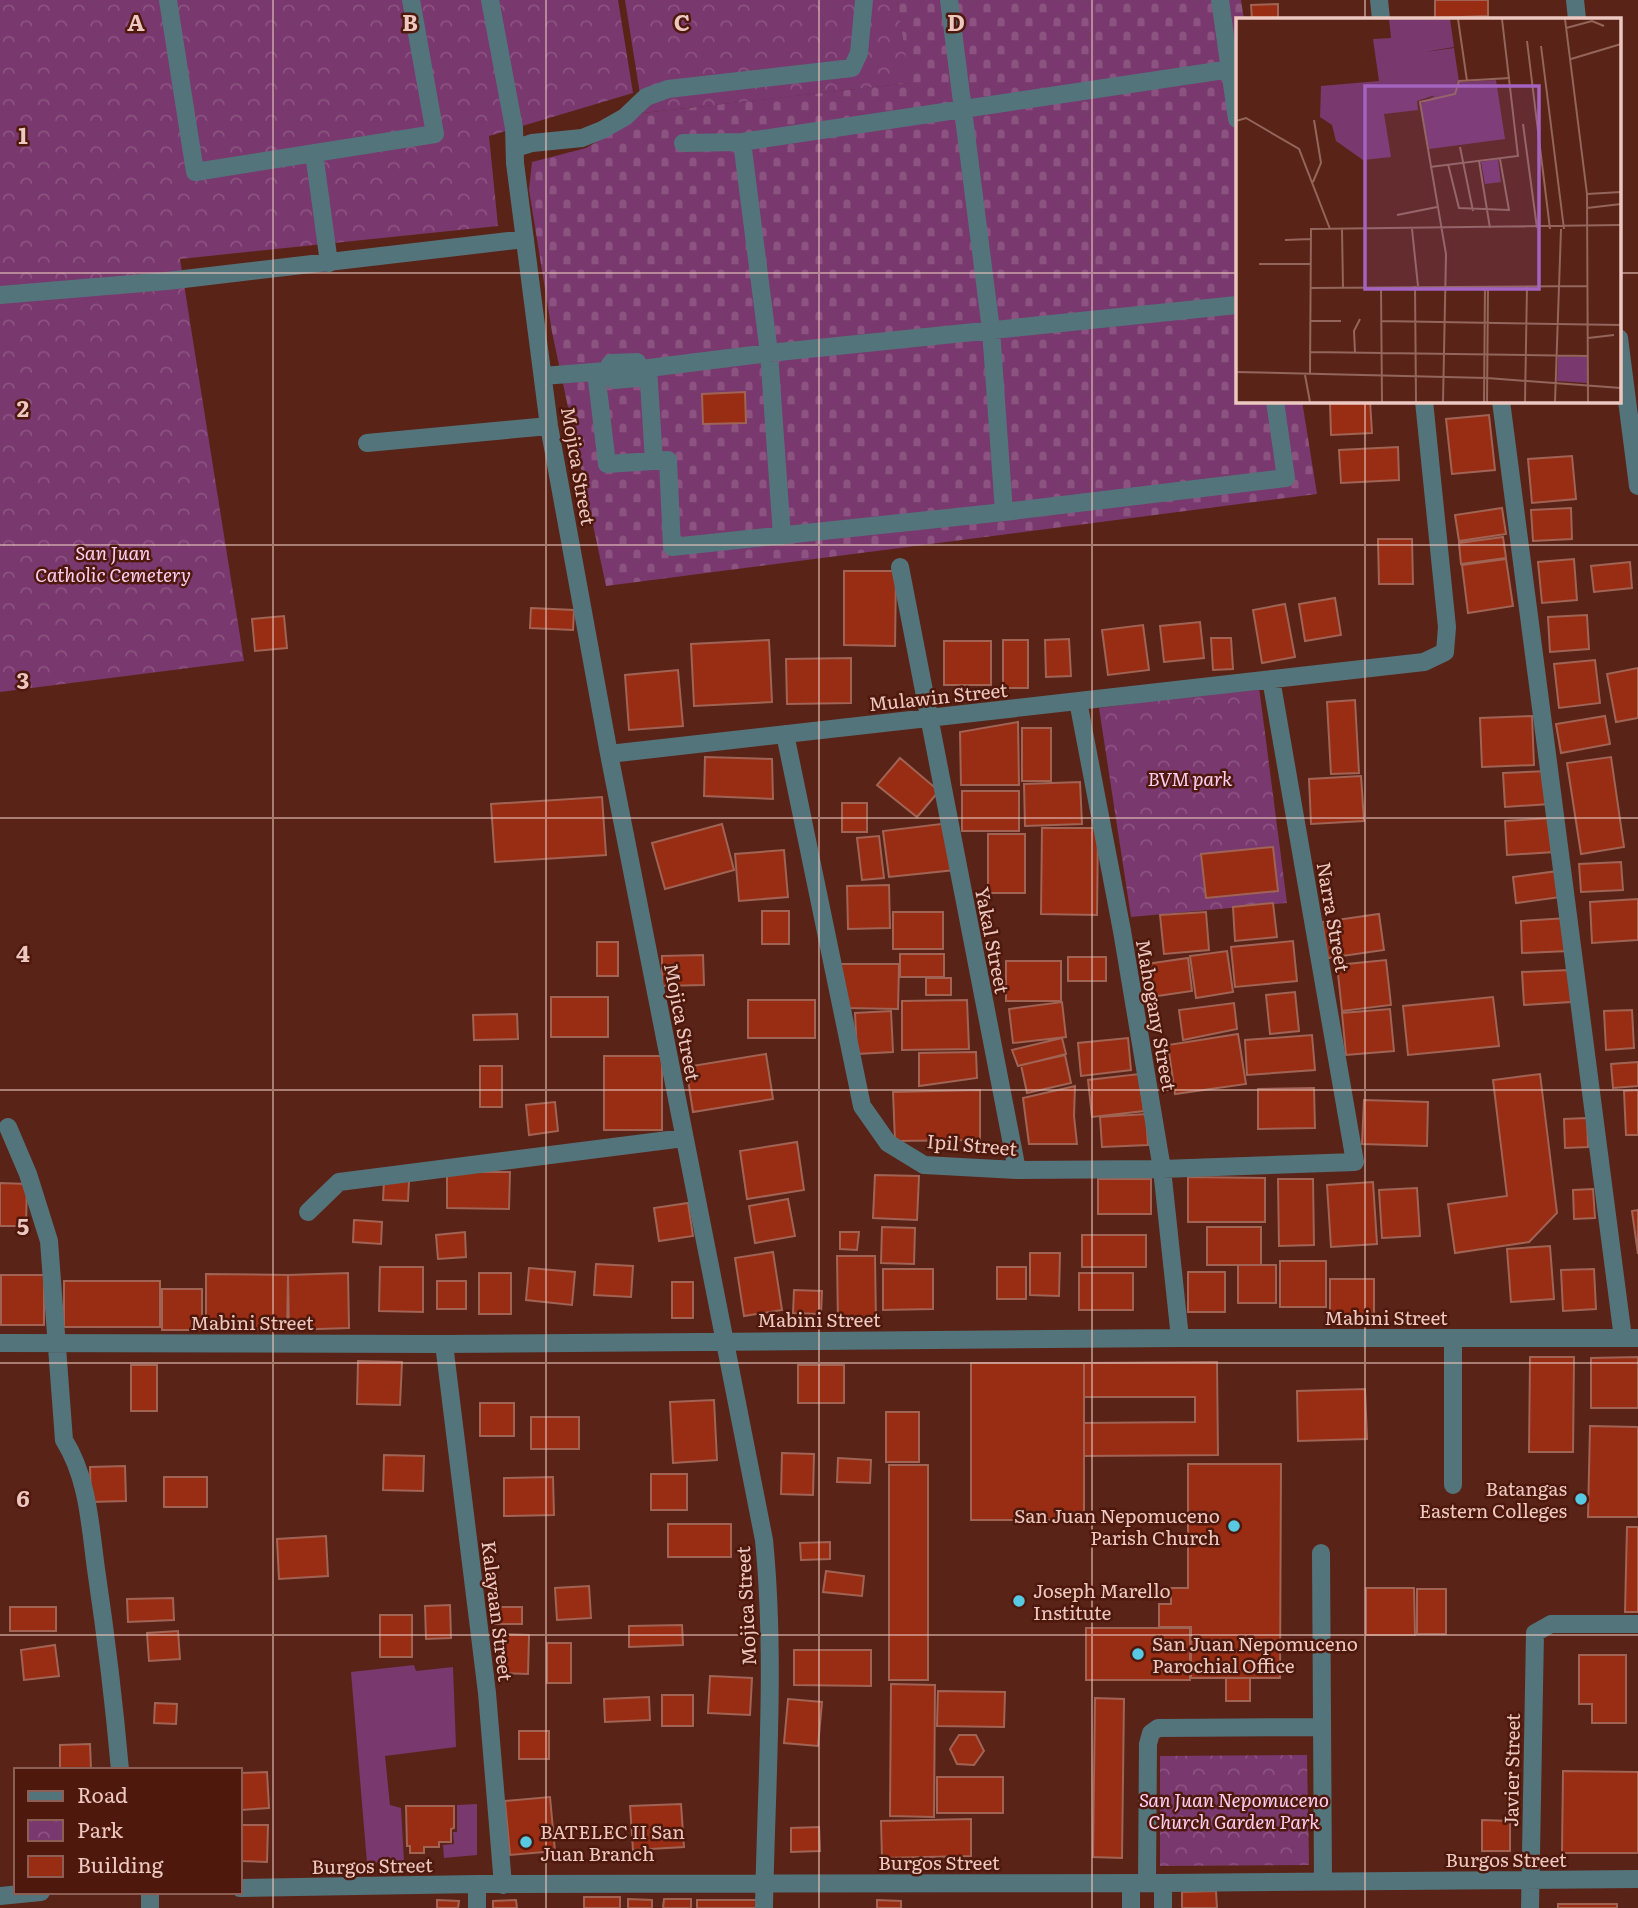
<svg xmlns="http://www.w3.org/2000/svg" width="1638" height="1908" font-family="Literata,serif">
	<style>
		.green { fill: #79386e }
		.cemetery { fill: url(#cemetery-stones) }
		.park { fill: url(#park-crowns) }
		.building { fill: #982d14; stroke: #a06354; stroke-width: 2 }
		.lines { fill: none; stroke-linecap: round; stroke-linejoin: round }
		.minor { stroke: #54747b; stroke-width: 18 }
		.grid { fill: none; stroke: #ecc8c0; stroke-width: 2; stroke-opacity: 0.55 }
		.poi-dot { fill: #57c9e2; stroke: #4e180c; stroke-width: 2.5 }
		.labels { text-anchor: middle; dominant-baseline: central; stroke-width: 5; stroke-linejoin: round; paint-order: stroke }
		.street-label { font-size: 19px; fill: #ecc8c0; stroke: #4e180c }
		.park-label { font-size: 19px; font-style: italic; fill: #fecff3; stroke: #4e180c }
		.poi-label { font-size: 19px; fill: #ecc8c0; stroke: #4e180c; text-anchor: start }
		.inset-road { fill: none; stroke: #94655b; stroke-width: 2 }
		.view { fill: #a363bf; fill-opacity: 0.15; stroke: #a363bf; stroke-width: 3.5 }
		.inset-edge { fill: none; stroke: #ecc8c0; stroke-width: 3.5 }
		.grid-label { font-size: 23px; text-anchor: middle; font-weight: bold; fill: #ecc8c0; stroke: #4e180c; stroke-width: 5; stroke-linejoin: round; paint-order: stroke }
	</style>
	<defs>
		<pattern id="cemetery-stones" width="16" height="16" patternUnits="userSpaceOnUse" patternTransform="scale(1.75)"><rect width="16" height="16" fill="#79386e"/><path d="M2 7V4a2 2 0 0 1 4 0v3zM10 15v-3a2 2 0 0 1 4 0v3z" fill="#8c5381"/></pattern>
		<pattern id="park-crowns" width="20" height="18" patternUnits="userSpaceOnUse" patternTransform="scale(1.75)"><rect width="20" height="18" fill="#79386e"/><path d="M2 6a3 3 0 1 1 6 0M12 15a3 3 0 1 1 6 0" fill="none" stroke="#8c5381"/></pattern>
	</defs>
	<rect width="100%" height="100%" fill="#5a2317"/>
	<path class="green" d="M414 1665 416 1671 453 1667 456 1747 385 1756 390 1805 401 1808 404 1861 367 1863 351 1672Z
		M477 1804V1855L444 1858 443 1845 454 1844 453 1832H457V1805Z"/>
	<path class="cemetery" d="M897 0H1241L1244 19H1237V401H1302L1317 494 606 586 552 332 529 190 532 162 586 148 643 113 909 83Z"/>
	<path class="park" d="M0 0H618L633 93 489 136 498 226 180 259 244 661 0 692Z
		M625 0H897L910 83 643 113Z
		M1259 687 1287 903 1131 917 1099 708Z
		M1307 1755 1309 1865 1160 1866V1756Z"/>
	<path class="building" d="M1435 0H1488V16L1435 18Z
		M1278 4V19H1252L1251 5Z
		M745 392 746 423 703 424 702 394Z
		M1370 401 1372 433 1331 435 1330 403Z
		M1489 415 1495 470 1452 474 1446 419Z
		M1398 447 1399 480 1341 483 1339 450Z
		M1572 456 1576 499 1532 503 1528 459Z
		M1502 508 1506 534 1459 541 1455 515Z
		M1571 508 1572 539 1533 541 1531 510Z
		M1503 537 1506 558 1461 564 1459 543Z
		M1378 539H1412L1413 584H1379Z
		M1506 559 1513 606 1468 613 1462 565Z
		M1574 559 1577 600 1542 603 1538 562Z
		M1630 562 1632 588 1594 592 1591 566Z
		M844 571H896L895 646 844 645Z
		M1335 598 1341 635 1305 641 1299 604Z
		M1285 604 1295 657 1262 663 1253 610Z
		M531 608 574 610 573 630 530 628Z
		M1587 615 1589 649 1550 652 1548 617Z
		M284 616 287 648 255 651 252 619Z
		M1200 622 1204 658 1164 662 1160 626Z
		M1143 625 1149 670 1108 675 1102 630Z
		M1211 638H1231L1233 669 1213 670Z
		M1069 639 1071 676 1046 677 1045 640Z
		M769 640 772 702 694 706 691 644Z
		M1003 640H1028V688H1003Z
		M944 641H991V685H944Z
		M851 658V703L787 704 786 659Z
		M1595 660 1600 703 1559 708 1554 664Z
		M1638 668V718L1616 722 1607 674Z
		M678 670 683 726 629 730 625 675Z
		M1355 700 1359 773 1331 774 1327 702Z
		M1532 716 1534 765 1482 767 1480 718Z
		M1605 716 1610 744 1561 753 1556 724Z
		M1018 722 1019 785H961L960 732Z
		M1022 728H1051V781H1022Z
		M705 757 772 759 773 799 704 796Z
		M1611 757 1624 847 1581 854 1567 763Z
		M900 758 939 791 917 817 877 785Z
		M1548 771 1550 804 1505 807 1503 773Z
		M1361 776 1364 821 1311 824 1309 779Z
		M1080 782 1082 824 1025 826 1024 784Z
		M962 791H1019V831H962Z
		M602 797 606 855 495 862 491 804Z
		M842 803H867V832H842Z
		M1552 818 1554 852 1507 855 1505 821Z
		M949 823 955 870 889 877 883 831Z
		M722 824 734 870 665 889 652 843Z
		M1042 828H1098L1097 915 1041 914Z
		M988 834H1025V893H988Z
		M879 836 884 878 862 880 857 838Z
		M1273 847 1278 891 1206 898 1201 854Z
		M784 850 788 897 739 901 735 854Z
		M1621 862 1623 890 1581 892 1579 864Z
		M1558 871 1561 897 1516 903 1513 877Z
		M889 885 890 928 848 929 847 886Z
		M1638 899V940L1592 943 1590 902Z
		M1273 903 1277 937 1235 941 1233 907Z
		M762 911H789V944H762Z
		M893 912H943V949H893Z
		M1206 912 1209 950 1164 954 1160 915Z
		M1379 914 1384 950 1328 958 1322 922Z
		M1567 918 1568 951 1522 953 1521 921Z
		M1293 941 1297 981 1235 987 1231 947Z
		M597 942H618V976H597Z
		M1227 951 1233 992 1196 998 1190 956Z
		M900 954H944V977H900Z
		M703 955 704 985 662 986V956Z
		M1068 957H1106V981H1068Z
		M1188 958 1192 991 1150 997 1146 964Z
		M1386 960 1391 1005 1342 1011 1337 965Z
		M1006 961H1061V1001H1006Z
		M839 964H899L898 1009 847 1008Z
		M1569 970 1571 1002 1524 1005 1522 972Z
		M926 978H951V995H926Z
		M1295 992 1299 1031 1270 1034 1266 995Z
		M551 997H608V1037H551Z
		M1493 997 1499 1046 1408 1055 1403 1006Z
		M748 1000H815V1038H748Z
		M967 1000 969 1049 902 1050V1001Z
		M1062 1002 1066 1037 1013 1043 1009 1009Z
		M1234 1003 1237 1029 1183 1040 1179 1010Z
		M1390 1009 1394 1051 1346 1055 1342 1013Z
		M1632 1010 1634 1048 1606 1050 1604 1011Z
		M891 1011 893 1052 857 1054 855 1013Z
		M517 1014 518 1039 474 1040 473 1015Z
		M1238 1034 1246 1084 1175 1094 1168 1045Z
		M1312 1035 1315 1070 1247 1075 1245 1040Z
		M1062 1038 1066 1054 1018 1066 1012 1050Z
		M1128 1038 1131 1070 1081 1076 1078 1043Z
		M976 1052 977 1078 919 1086V1053Z
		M766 1054 773 1099 693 1112 686 1067Z
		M1065 1055 1071 1083 1027 1093 1021 1065Z
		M604 1056H662V1130H604Z
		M1638 1062V1086L1613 1088 1611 1064Z
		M480 1066H502V1107H480Z
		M1139 1074 1144 1111 1092 1117 1088 1080Z
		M1540 1074 1557 1213 1529 1242 1455 1253 1448 1204 1507 1196 1493 1080Z
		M1075 1086 1074 1116 1077 1144H1029L1023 1098Z
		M1314 1088 1315 1128 1258 1129V1089Z
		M980 1090V1140L895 1141 893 1092Z
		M1638 1090V1135H1626L1624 1091Z
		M1364 1100 1428 1102 1427 1146 1362 1144Z
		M555 1102 558 1131 529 1135 526 1105Z
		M1146 1114 1148 1145 1102 1147 1100 1117Z
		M1587 1118 1588 1147 1565 1148 1564 1119Z
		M797 1142 804 1190 747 1199 740 1151Z
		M447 1172H510L509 1209 447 1208Z
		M875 1175 919 1176 917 1220 873 1218Z
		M1188 1177 1265 1178V1222H1188Z
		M1098 1179H1151V1214H1098Z
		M1278 1179H1313L1314 1245 1279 1246Z
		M384 1180 409 1181 408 1201 383 1200Z
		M1373 1182 1377 1244 1331 1247 1327 1185Z
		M0 1183 27 1184 26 1226H0Z
		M1417 1188 1420 1236 1382 1238 1379 1190Z
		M1593 1189 1595 1218 1574 1219 1573 1190Z
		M788 1199 795 1236 755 1243 749 1206Z
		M688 1203 693 1236 659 1241 654 1208Z
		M1638 1210V1254L1632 1211Z
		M354 1220 382 1222 381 1244 353 1242Z
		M882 1227 915 1228 914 1264 881 1263Z
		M1207 1227H1261V1265H1207Z
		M465 1232 466 1257 438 1259 436 1235Z
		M840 1232H859L857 1250 840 1249Z
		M1082 1235H1146V1267H1082Z
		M1550 1246 1554 1299 1511 1302 1507 1249Z
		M773 1252 782 1310 744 1316 735 1258Z
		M1030 1253H1060L1059 1296 1030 1295Z
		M837 1256H875L876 1324H838Z
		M1280 1261H1326V1307H1280Z
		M596 1264 633 1266 631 1297 594 1295Z
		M1238 1265H1276V1303H1238Z
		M380 1267H423V1312L379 1311Z
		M997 1267H1026V1299H997Z
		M529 1268 575 1272 572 1305 526 1300Z
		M883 1269H933V1309L883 1310Z
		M1594 1269 1596 1309 1563 1311 1561 1270Z
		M1188 1272H1225V1312H1188Z
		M348 1273 349 1328 289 1330 288 1275Z
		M479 1273H511V1314H479Z
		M1079 1273H1133V1310H1079Z
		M206 1274 288 1275 287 1330 206 1329Z
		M1 1275H44V1325H1Z
		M1330 1279H1374V1317H1330Z
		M64 1281H160V1327H64Z
		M437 1281H466V1309H437Z
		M672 1282H693V1318H672Z
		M162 1289H202V1330H162Z
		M794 1290 822 1291 821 1314 793 1313Z
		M1530 1357H1574L1573 1452H1529Z
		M1638 1357V1408H1591V1358Z
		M358 1361 402 1362 400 1405 357 1404Z
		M1217 1362 1218 1455 1084 1456V1423L1195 1422V1397H1084V1363Z
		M971 1363H1084V1520H971Z
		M131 1365H157V1411H131Z
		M798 1365H844V1403H798Z
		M1365 1389 1367 1439 1298 1441 1297 1391Z
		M714 1400 717 1460 673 1463 670 1402Z
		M480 1403H514V1436H480Z
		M886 1412H919V1462H886Z
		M531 1417H579V1449H531Z
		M1590 1426 1638 1427V1517H1588Z
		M782 1453 814 1454 813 1495 781 1494Z
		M384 1455 424 1456 423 1491 383 1490Z
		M838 1458 871 1460 870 1483 837 1482Z
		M1188 1464H1281L1280 1678H1191V1627H1159V1604H1171V1588H1188Z
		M889 1465H928V1680H889Z
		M125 1466 126 1501 91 1502 90 1467Z
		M651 1474H687V1510H651Z
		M164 1477H207V1507H164Z
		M553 1477 554 1515 504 1516V1478Z
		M668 1524H731V1557H668Z
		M1627 1527H1638V1612H1625Z
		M326 1536 328 1576 279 1579 277 1539Z
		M830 1542V1559L801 1560 800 1543Z
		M826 1571 864 1576 862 1596 823 1592Z
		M589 1586 591 1618 557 1620 555 1588Z
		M1366 1588H1414L1415 1635H1366Z
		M1417 1589H1446V1634H1417Z
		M173 1598 174 1620 128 1622 127 1599Z
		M450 1605 451 1638 426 1639 425 1606Z
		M10 1607H56V1631H10Z
		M495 1607H522V1624H495Z
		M380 1615H412V1657H380Z
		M682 1625 683 1645 629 1647V1626Z
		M1086 1628H1190V1680H1086Z
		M178 1631 180 1659 149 1661 147 1633Z
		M499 1634 529 1635 528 1674 498 1673Z
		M547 1643H571V1683H547Z
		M55 1645 59 1676 24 1680 21 1650Z
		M794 1650H871V1686L794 1685Z
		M1579 1655H1626V1723H1592V1704H1579Z
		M710 1676 752 1678 750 1715 708 1713Z
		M1226 1678H1250V1701H1226Z
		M891 1684 935 1685 934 1817 890 1816Z
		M938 1691 1005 1692 1004 1727 937 1726Z
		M662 1695H693V1726H662Z
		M649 1697 650 1720 605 1722 604 1699Z
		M1095 1698 1124 1699 1122 1858 1093 1857Z
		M788 1699 822 1702 818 1746 784 1743Z
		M155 1703 177 1704 176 1724 154 1723Z
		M519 1731H549V1759H519Z
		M959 1735H976L984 1751 974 1765 957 1764 950 1749Z
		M90 1744 91 1769 60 1770V1745Z
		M1563 1771 1638 1772V1853H1562Z
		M267 1772 269 1808 240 1810V1773Z
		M937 1777H1003V1813H937Z
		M550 1797 555 1851 510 1855 505 1801Z
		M681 1804 684 1847 633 1850 630 1806Z
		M406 1806H454V1828L451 1829V1842H439V1847H424V1853H410V1846H407Z
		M971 1819V1856L882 1858 881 1821Z
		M1482 1820 1510 1821V1851H1482Z
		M240 1825H268L267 1862 240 1861Z
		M819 1827 820 1851 791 1852V1828Z
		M1216 1891 1217 1908H1182V1892Z
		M584 1897H620V1908H584Z
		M628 1899 652 1900V1908H628Z
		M664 1899H691V1908H663Z
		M437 1900 459 1901 458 1908H437Z
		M516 1900 517 1908H493V1901Z
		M697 1900H758V1908H697Z
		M877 1900 901 1901V1908H877Z
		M1558 1904H1617V1908H1558Z"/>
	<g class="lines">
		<path class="minor" d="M168 0 195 172 435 134 411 0
			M490 0 514 128 515 163 549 426 609 754 764 1540C776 1662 766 1786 764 1908
			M949 0 991 330 1004 512
			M1220 0 1237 119
			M1379 0 1381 19
			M1575 0 1577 19
			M742 142 769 353 782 536
			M683 143 742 142 1231 69
			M516 148 532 143 582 138 602 130 625 117 646 97 668 89 852 68 859 53 864 0
			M314 153 329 263
			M0 295 167 281 525 239
			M1619 338 1638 486
			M648 368 654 461
			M641 369 769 353 1237 305
			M606 371 614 380 637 378 641 369
			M596 372 607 464 668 460 672 547 1004 512 1286 478 1275 401
			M543 376 606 371 611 363 637 362 641 369
			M1501 401 1623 1338
			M367 443 549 426
			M900 567 1017 1170
			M1078 701 1122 931 1162 1169 1180 1338
			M785 734 862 1106 888 1143 924 1165 1017 1170 1162 1169 1355 1162 1271 679
			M609 754 1424 662 1445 652 1447 627 1424 401
			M8 1127 28 1174 49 1241 64 1440C88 1478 90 1525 96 1569 106 1636 114 1702 120 1770
			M308 1212 339 1182 684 1138
			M1453 1338V1485
			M0 1343 444 1344 1180 1338H1638
			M444 1344 487 1693 503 1885
			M1321 1553 1323 1881
			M1147 1883 1148 1744 1151 1733 1158 1728 1321 1727
			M477 1884V1908
			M240 1888 477 1884 1163 1883 1638 1879
			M150 1892V1908
			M0 1896 41 1892
			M1131 1908V1883
			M1163 1908V1883
			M1530 1908 1535 1633 1551 1624H1638"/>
	</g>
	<path class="grid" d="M273 0V1908M546 0V1908M819 0V1908M1092 0V1908M1365 0V19M0 273H1237M1619 273H1638M1365 401V1908M0 545H1638M0 818H1638M0 1090H1638M0 1363H1638M0 1635H1638"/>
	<g class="poi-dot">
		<circle cx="1581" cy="1499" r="7"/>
		<circle cx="1234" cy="1526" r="7"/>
		<circle cx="1019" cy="1601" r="7"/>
		<circle cx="1138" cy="1654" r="7"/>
		<circle cx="526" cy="1842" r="7"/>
	</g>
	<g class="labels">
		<g class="street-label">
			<text transform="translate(579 466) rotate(80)">Mojica Street</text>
			<text transform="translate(938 696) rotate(-6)">Mulawin Street</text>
			<text transform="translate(1334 917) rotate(80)">Narra Street</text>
			<text transform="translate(993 940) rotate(79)">Yakal Street</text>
			<text transform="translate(1157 1015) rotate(80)">Mahogany Street</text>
			<text transform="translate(683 1022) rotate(79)">Mojica Street</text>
			<text transform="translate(972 1144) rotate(5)">Ipil Street</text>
			<text x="1386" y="1317">Mabini Street</text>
			<text x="819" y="1319">Mabini Street</text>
			<text x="252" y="1322">Mabini Street</text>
			<text transform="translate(745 1606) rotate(-93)">Mojica Street</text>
			<text transform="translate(498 1611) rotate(83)">Kalayaan Street</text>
			<text transform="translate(1511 1770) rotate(-89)">Javier Street</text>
			<text x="1506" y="1859">Burgos Street</text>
			<text x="939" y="1862">Burgos Street</text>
			<text transform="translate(372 1865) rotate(-1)">Burgos Street</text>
		</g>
		<g class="park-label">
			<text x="113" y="552">San Juan<tspan x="113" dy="22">Catholic Cemetery</tspan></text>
			<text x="1190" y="778">BVM park</text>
			<text x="1234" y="1799">San Juan Nepomuceno<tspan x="1234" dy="22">Church Garden Park</tspan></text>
		</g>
		<g class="poi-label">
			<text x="1567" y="1488" text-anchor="end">Batangas<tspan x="1567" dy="22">Eastern Colleges</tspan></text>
			<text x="1220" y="1515" text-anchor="end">San Juan Nepomuceno<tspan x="1220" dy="22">Parish Church</tspan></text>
			<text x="1033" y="1590">Joseph Marello<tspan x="1033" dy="22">Institute</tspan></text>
			<text x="1152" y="1643">San Juan Nepomuceno<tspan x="1152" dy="22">Parochial Office</tspan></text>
			<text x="540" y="1831">BATELEC II San<tspan x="540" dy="22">Juan Branch</tspan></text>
		</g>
	</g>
	<g transform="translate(1236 18)">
		<rect width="385" height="385" fill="#5a2317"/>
		<path d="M260 62 269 121 193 131 185 86 223 64Z" fill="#79386e"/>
		<path d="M153 1H214L218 29 189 34 218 30 225 77 196 78 181 83 182 92 148 96 155 139 127 142 100 123 96 107 84 99 85 68 143 63 137 21 155 20ZM262 141 265 164 249 166 245 144ZM322 338 351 339V365L321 363Z" fill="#79386e"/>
		<path class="inset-road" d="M222 1 231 63M329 1 351 176 352 384M330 10 356 3 368 8M291 23 314 211M305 28 328 211M335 41 385 26M0 103 10 100 63 131 94 211M287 106 301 210M224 129 237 193M243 143 254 210M212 146 223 190 273 192 264 141M194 149 282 138 266 1M77 164 85 145 78 102M351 176 385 174M351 190 385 186M161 197 201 189M106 211 107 270M176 211 182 268M49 222 75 221M23 246H74M179 268 180 384M145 269 146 384M74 270 351 268M74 303H105M145 303 385 307M352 320 378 317M74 334 352 338M119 334 118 313 124 301M0 354 251 360 385 370M74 355 75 211 385 207M69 357 74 384M207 384 210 236 184 84 219 76 223 63 274 60M248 384 249 268M251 384 252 268M289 384 291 268M319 384 325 211"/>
		<path class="view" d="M129 68H303V271H129Z"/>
		<rect width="385" height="385" class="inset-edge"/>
	</g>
	<g class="grid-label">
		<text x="136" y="31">A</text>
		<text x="410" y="31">B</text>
		<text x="682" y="31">C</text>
		<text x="956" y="31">D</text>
		<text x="23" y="144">1</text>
		<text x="23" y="417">2</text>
		<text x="23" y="689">3</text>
		<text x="23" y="962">4</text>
		<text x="23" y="1235">5</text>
		<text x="23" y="1507">6</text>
	</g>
	<rect x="14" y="1768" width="228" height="126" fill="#4e180c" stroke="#8d5e54" stroke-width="2"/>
	<rect x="28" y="1791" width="35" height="10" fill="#54747b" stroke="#8d5e54" stroke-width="2"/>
	<text x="77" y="1803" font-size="21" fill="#ecc8c0">Road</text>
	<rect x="28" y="1820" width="35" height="21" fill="url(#park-crowns)" stroke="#8d5e54" stroke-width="2"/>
	<text x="77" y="1838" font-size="21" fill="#ecc8c0">Park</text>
	<rect x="28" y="1856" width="35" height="21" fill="#982d14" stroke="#8d5e54" stroke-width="2"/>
	<text x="77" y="1873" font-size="21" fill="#ecc8c0">Building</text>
</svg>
